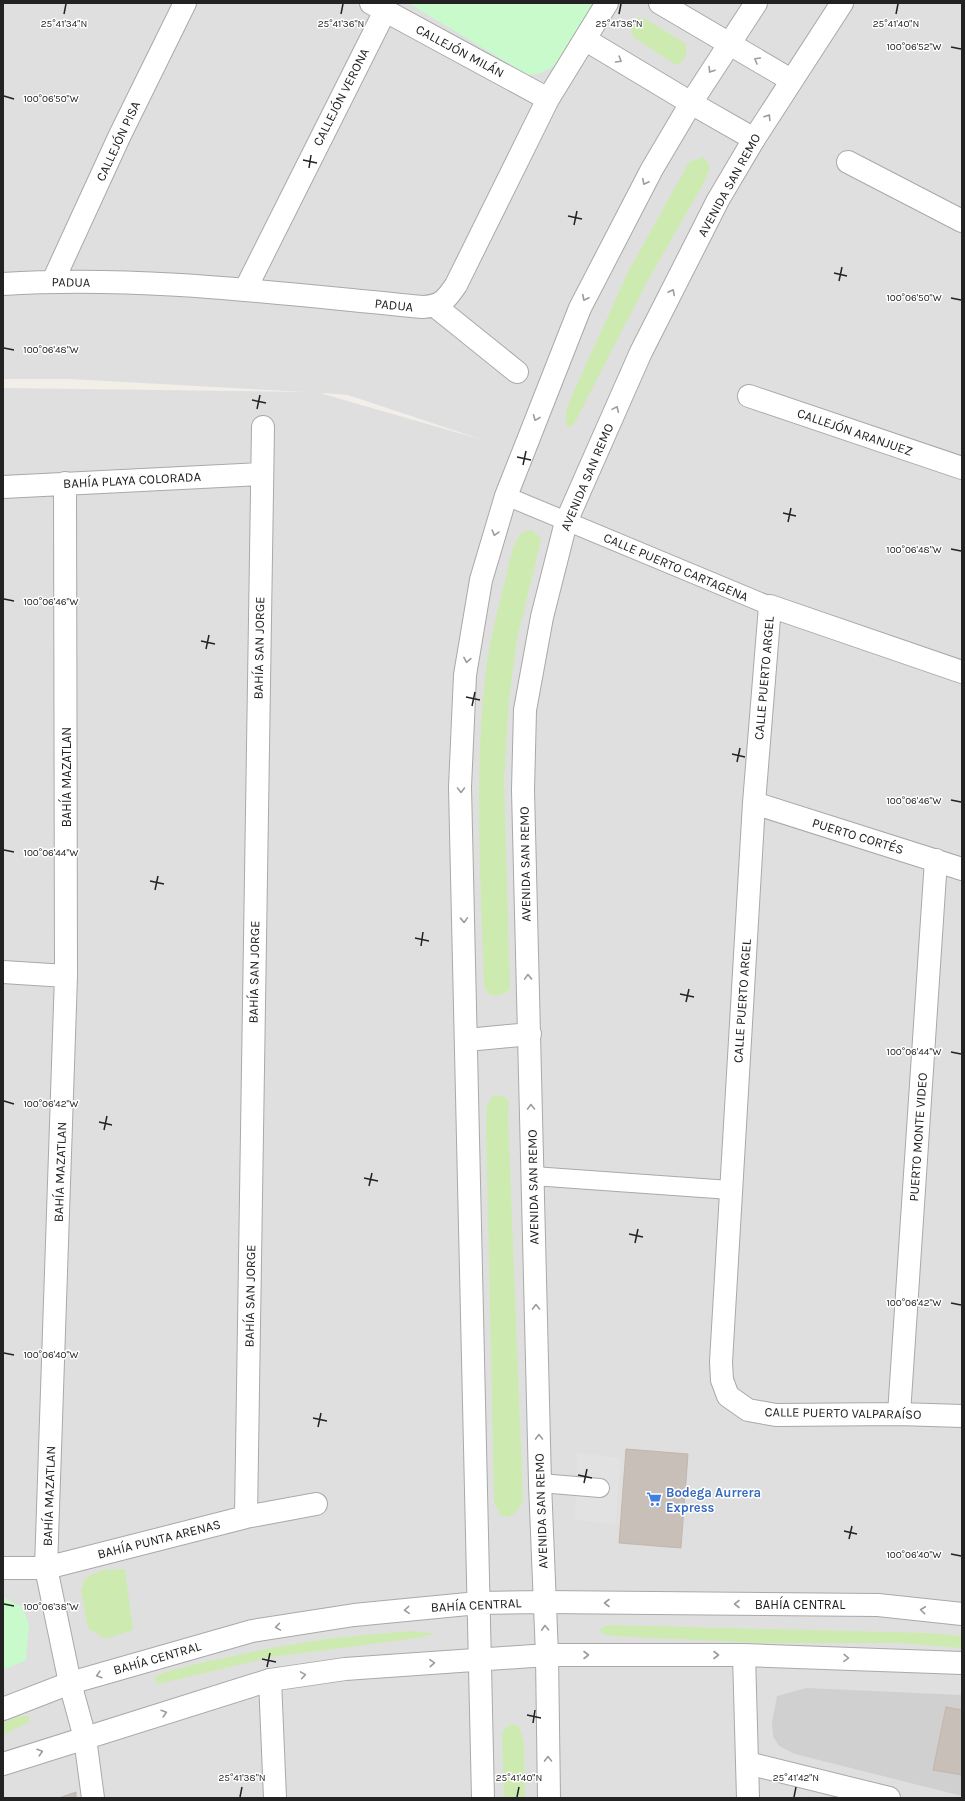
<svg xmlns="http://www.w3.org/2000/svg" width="965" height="1801" font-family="Karla,sans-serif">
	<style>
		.residential { fill: #e0dfdf; fill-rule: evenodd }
		.religious { fill: #d0d0d0 }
		.grass { fill: #cdebb0 }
		.park { fill: #c8facc }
		.parking { fill: #e2e2e2 }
		.building { fill: #c7bfb8; stroke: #c4b6ab }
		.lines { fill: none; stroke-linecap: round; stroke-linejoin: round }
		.service-casing { stroke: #a9a9a9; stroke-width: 20 }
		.minor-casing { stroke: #a9a9a9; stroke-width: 24 }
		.tertiary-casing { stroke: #a9a9a9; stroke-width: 24 }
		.service { stroke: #fff; stroke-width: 18 }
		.minor { stroke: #fff; stroke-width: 22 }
		.tertiary { stroke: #fff; stroke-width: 22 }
		.oneway { stroke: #9c9c9c }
		.ticks { fill: none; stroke: #222; stroke-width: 1.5 }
		.labels { text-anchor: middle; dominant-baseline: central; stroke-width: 3; stroke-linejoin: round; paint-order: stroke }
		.street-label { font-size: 13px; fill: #222; stroke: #fff }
		.shop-label { font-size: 13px; font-weight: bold; fill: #366cbe; stroke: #fff; text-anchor: start }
		.ticks-label { font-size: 10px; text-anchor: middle; fill: #222; stroke: #fff; stroke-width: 3; stroke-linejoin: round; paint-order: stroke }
	</style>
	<rect width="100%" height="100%" fill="#f2efe9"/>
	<path class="residential" d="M3 3H962V1798H3V388L306 392 70 379H3ZM323 393 348 395 483 440 323 394Z"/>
	<path class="religious" d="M806 1688 962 1695V1796L795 1754 779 1746 773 1736 772 1722 777 1696Z"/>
	<path class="grass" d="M637 18 646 19 686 44V56L681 63 676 65 633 37 631 29Z
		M704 157 710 167 705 181 647 282 574 424 568 428C563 419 567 411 569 402L628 272 689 162Z
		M532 530 538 535 541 540 517 639 509 701 504 781 510 989C504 995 498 997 490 995L484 987C481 884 474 780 485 678 488 648 496 618 503 589 508 570 510 547 522 532Z
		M494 1095 503 1096 509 1101 508 1115 523 1500 517 1511 509 1517 500 1515 494 1501 486 1126 487 1105Z
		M125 1569 133 1630 105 1639 88 1628 81 1591 85 1578 102 1570Z
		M608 1625 929 1633 962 1636V1648L898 1643H761L613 1636 601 1633 600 1629Z
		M411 1631 437 1634 404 1640 272 1657 158 1684 154 1678 162 1673 196 1664 265 1649 332 1638Z
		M18 1716H29V1722L3 1735V1723Z
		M511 1724 519 1726 524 1743 525 1798H504L502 1731Z"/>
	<path class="park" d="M408 3H593L557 63C548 71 541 74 528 75Z
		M3 1597 22 1607 29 1624 26 1660 3 1670Z"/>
	<path class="parking" d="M577 1453 620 1458 616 1524 575 1520Z"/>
	<path class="building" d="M626 1449 688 1454 681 1548 619 1543Z
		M946 1707 962 1710V1775L933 1770Z
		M76 1792V1798H59Z"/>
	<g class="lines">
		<g class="service-casing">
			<path id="service" d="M506 496 770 606
				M533 1176 730 1190
				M540 1483 600 1488"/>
		</g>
		<g class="minor-casing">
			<path id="minor" d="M371 3 548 99
				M660 3 791 80
				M586 40 691 103 754 139
				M848 162 962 221
				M53 281 120 135 185 3
				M3 284C143 275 283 294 423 307 441 306 446 300 456 285L548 99 607 3
				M245 290 385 11
				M435 306 517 372
				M749 396 962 468
				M65 483 66 976 46 1568 70 1683 85 1738 93 1798
				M3 487 262 474
				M962 672 770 606 754 803 721 1362 722 1380 728 1396 748 1410 776 1415 899 1414 962 1416
				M754 803 962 869
				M3 972 66 976
				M899 1414 936 860
				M246 1517 263 427
				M3 1568H46L246 1517 316 1504
				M544 1602 878 1605 962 1614
				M547 1655H744L962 1663
				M744 1655 748 1798
				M270 1680 275 1798
				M747 1763 889 1798"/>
		</g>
		<g class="tertiary-casing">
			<path id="tertiary" d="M467 1040 530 1034
				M3 1709 70 1683 252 1631 354 1615 478 1603 544 1602
				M3 1764 270 1680 345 1669 547 1655
				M483 1798 460 787 465 675 481 580 506 496 580 308 652 169 691 103 756 3
				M549 1798 547 1655 540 1483 523 790 525 710 542 617 566 522 641 352 718 200 754 139 842 3"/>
		</g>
		<use href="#service" class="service"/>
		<use href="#minor" class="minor"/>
		<use href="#tertiary" class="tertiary"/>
	</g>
	<defs><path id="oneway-chevron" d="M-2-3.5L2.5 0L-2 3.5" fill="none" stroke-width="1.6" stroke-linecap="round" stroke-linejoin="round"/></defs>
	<g class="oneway">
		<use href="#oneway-chevron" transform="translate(619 60) rotate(31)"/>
		<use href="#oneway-chevron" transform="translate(757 60) rotate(-150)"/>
		<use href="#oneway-chevron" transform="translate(711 70) rotate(122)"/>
		<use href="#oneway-chevron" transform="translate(768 117) rotate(-58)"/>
		<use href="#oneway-chevron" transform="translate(645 182) rotate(117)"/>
		<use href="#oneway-chevron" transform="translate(672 292) rotate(-63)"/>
		<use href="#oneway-chevron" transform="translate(585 298) rotate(117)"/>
		<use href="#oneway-chevron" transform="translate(616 409) rotate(-66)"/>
		<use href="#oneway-chevron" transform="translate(536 418) rotate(112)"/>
		<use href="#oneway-chevron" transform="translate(495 533) rotate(106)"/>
		<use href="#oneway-chevron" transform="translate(467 660) rotate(100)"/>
		<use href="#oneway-chevron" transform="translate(461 790) rotate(90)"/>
		<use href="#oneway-chevron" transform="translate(464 920) rotate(88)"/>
		<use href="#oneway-chevron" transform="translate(528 977) rotate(-92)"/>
		<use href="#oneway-chevron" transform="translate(531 1107) rotate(-91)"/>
		<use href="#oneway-chevron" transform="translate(536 1307) rotate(-91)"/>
		<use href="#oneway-chevron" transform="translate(539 1437) rotate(-91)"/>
		<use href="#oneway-chevron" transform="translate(607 1603) rotate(-180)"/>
		<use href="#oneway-chevron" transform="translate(737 1604) rotate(-180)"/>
		<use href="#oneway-chevron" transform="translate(407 1610) rotate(175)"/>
		<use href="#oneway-chevron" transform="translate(923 1610) rotate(-174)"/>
		<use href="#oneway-chevron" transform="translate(278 1627) rotate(171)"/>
		<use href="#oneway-chevron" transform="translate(545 1628) rotate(-93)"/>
		<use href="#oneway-chevron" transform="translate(586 1655)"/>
		<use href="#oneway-chevron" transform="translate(716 1655)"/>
		<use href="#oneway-chevron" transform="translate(846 1658) rotate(2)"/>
		<use href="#oneway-chevron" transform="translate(432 1663) rotate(-4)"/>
		<use href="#oneway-chevron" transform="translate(99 1675) rotate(164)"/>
		<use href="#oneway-chevron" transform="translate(303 1675) rotate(-9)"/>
		<use href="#oneway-chevron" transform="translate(164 1713) rotate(-17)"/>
		<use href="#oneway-chevron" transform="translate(40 1752) rotate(-18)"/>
		<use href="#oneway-chevron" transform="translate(548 1759) rotate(-91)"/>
	</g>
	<path class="ticks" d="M64 14 66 4M341 14 343 4M619 14 621 4M896 14 898 4M951 47 961 49M4 96 14 99M303 160 317 163M309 168 311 155M568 216 582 219M574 225 577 211M834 273 847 276M839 281 842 267M951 298 961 300M4 348 14 350M252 400 266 403M257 409 260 395M517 457 531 460M523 465 526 451M783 513 796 516M788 522 791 508M951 549 961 551M4 599 14 601M201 641 215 644M206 649 209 635M466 697 480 700M472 706 475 692M732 754 745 757M737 762 740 748M951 800 961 802M4 850 14 852M150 881 164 884M155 890 158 876M415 938 429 941M421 946 423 932M680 994 694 997M686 1002 689 989M951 1052 961 1054M4 1101 14 1104M99 1122 112 1125M104 1130 107 1116M364 1178 378 1181M369 1186 372 1173M629 1234 643 1237M635 1243 638 1229M951 1303 961 1305M4 1353 14 1355M313 1418 327 1421M318 1427 321 1413M578 1475 592 1478M584 1483 587 1469M844 1531 857 1534M849 1539 852 1526M951 1554 961 1556M4 1604 14 1606M262 1659 276 1662M267 1667 270 1653M527 1715 541 1718M533 1723 535 1710M240 1797 242 1787M517 1797 519 1787M794 1797 796 1787"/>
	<defs>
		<g id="supermarket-bare" transform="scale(1.2)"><path d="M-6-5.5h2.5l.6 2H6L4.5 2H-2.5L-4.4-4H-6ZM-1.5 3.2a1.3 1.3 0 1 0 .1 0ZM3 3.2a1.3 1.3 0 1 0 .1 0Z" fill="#3f7fe0" stroke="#fff" stroke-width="2.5" paint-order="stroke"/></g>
	</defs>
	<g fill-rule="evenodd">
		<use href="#supermarket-bare" x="654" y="1499"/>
	</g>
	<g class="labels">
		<g class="street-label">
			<text transform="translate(460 51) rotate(28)">CALLEJÓN MILÁN</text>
			<text transform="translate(341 97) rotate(-63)">CALLEJÓN VERONA</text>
			<text transform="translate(118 141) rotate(-65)">CALLEJÓN PISA</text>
			<text transform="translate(729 185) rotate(-61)">AVENIDA SAN REMO</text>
			<text transform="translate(71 282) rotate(1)">PADUA</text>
			<text transform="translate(394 305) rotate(6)">PADUA</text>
			<text transform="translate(855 432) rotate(19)">CALLEJÓN ARANJUEZ</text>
			<text transform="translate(587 477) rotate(-67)">AVENIDA SAN REMO</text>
			<text transform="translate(132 480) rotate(-3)">BAHÍA PLAYA COLORADA</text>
			<text transform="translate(676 567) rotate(23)">CALLE PUERTO CARTAGENA</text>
			<text transform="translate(259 648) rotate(-89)">BAHÍA SAN JORGE</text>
			<text transform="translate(764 678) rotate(-85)">CALLE PUERTO ARGEL</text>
			<text transform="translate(66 777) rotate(-90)">BAHÍA MAZATLAN</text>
			<text transform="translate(858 836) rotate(17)">PUERTO CORTÉS</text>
			<text transform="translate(525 864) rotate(-91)">AVENIDA SAN REMO</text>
			<text transform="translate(254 972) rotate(-89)">BAHÍA SAN JORGE</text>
			<text transform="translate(742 1001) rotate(-86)">CALLE PUERTO ARGEL</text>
			<text transform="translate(918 1137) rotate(-86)">PUERTO MONTE VIDEO</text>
			<text transform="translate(60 1172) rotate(-88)">BAHÍA MAZATLAN</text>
			<text transform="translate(533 1187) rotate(-91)">AVENIDA SAN REMO</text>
			<text transform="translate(250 1296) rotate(-89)">BAHÍA SAN JORGE</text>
			<text transform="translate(843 1413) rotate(1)">CALLE PUERTO VALPARAÍSO</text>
			<text transform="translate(49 1496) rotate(-88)">BAHÍA MAZATLAN</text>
			<text transform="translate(541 1511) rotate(-92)">AVENIDA SAN REMO</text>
			<text transform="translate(159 1539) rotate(-14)">BAHÍA PUNTA ARENAS</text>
			<text x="800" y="1604">BAHÍA CENTRAL</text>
			<text transform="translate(476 1605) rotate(-3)">BAHÍA CENTRAL</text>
			<text transform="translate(157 1658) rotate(-16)">BAHÍA CENTRAL</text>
		</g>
		<g class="shop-label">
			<text x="666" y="1492">Bodega Aurrera<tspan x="666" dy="15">Express</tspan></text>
		</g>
	</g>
	<g class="ticks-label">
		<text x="64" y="27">25°41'34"N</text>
		<text x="341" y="27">25°41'36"N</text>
		<text x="619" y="27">25°41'38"N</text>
		<text x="896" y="27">25°41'40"N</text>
		<text x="914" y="50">100°06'52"W</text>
		<text x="51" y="102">100°06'50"W</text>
		<text x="914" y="301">100°06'50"W</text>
		<text x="51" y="353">100°06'48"W</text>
		<text x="914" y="553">100°06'48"W</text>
		<text x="51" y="605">100°06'46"W</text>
		<text x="914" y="804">100°06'46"W</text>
		<text x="51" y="856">100°06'44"W</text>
		<text x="914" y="1055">100°06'44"W</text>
		<text x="51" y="1107">100°06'42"W</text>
		<text x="914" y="1306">100°06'42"W</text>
		<text x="51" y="1358">100°06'40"W</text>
		<text x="914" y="1558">100°06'40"W</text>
		<text x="51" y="1610">100°06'38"W</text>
		<text x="242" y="1781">25°41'38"N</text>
		<text x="519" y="1781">25°41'40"N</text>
		<text x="796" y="1781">25°41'42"N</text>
	</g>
	<rect width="965" height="1801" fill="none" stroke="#222222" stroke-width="8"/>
</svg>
